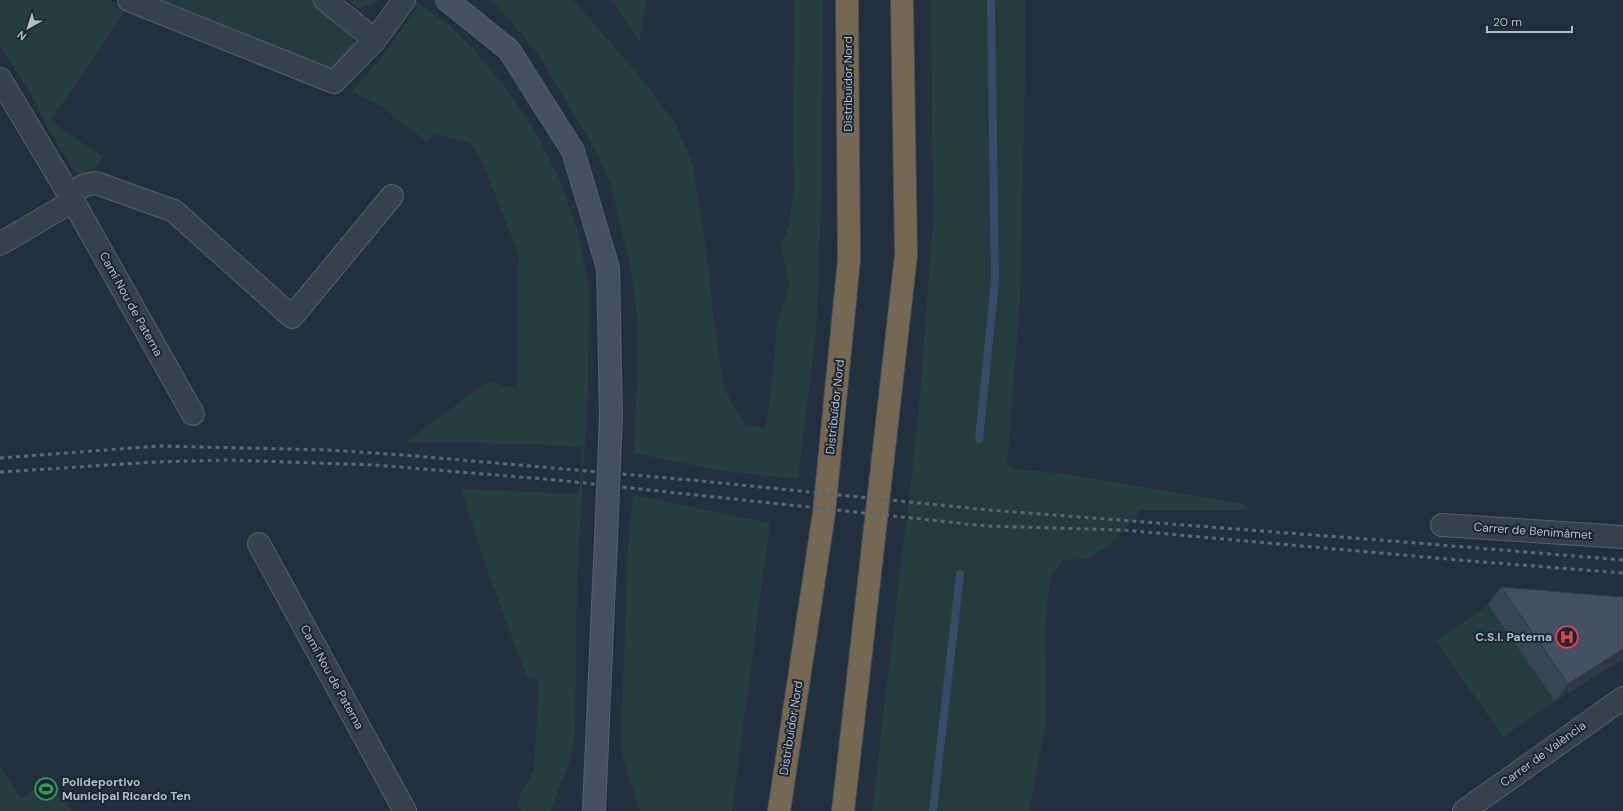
<svg xmlns="http://www.w3.org/2000/svg" width="1623" height="811" font-family="'DM Sans',sans-serif">
	<style>
		.green { fill: #263c3f }
		.lines { fill: none; stroke-linecap: round; stroke-linejoin: round }
		.stream { stroke: #394c67; stroke-width: 8 }
		.street-casing { stroke: #565f6c; stroke-width: 24 }
		.secondary-casing { stroke: #565f6c; stroke-width: 24 }
		.highway-casing { stroke: #434c59; stroke-width: 24 }
		.street { stroke: #38414e; stroke-width: 22 }
		.secondary { stroke: #465061; stroke-width: 22 }
		.highway { stroke: #746855; stroke-width: 22 }
		.rail { stroke: #5a6575; stroke-width: 3; stroke-dasharray: 4 4; stroke-linecap: butt }
		.secondary-bridge-casing { stroke: #565f6c; stroke-width: 24; stroke-linecap: butt }
		.secondary-bridge { stroke: #465061; stroke-width: 22 }
		.wall { fill: #3b4654 }
		.shaded-wall { fill: #303945 }
		.building { fill: #455162; stroke: #303945 }
		.labels { text-anchor: middle; dominant-baseline: central; stroke-width: 4; stroke-linejoin: round; paint-order: stroke }
		.street-label { font-size: 12px; fill: #b4bcc9; stroke: #1d2633 }
		.poi-label { font-size: 12px; font-weight: bold; fill: #b4bcc9; stroke: #1d2633; text-anchor: end }
	</style>
	<rect width="100%" height="100%" fill="#242f3e"/>
	<path class="green" d="M0 0H109L127 9 50 121 103 157 90 177H82L72 168 46 125 36 103 0 45Z
		M142 0H315L350 30 354 42V50L332 69 313 67Z
		M347 0H381L359 9Z
		M409 0H412L447 23 472 48 509 92 534 129 560 180 579 236 589 289 588 389 577 580 575 731 570 761 558 790 551 811H522L518 804 520 793 534 771 539 681 527 678 487 569 461 489 579 494 582 447 534 444 406 442 489 381 517 390V288L519 255 482 161 472 144 436 134 427 142 381 106 352 91 376 64 418 6Z
		M491 0H573L637 73 675 123 693 165 709 270 713 313 724 389 746 425 766 428 774 368 776 329 789 285 781 244 789 227 794 185 793 148 794 0H823L822 182 816 334 798 479 723 471 634 453 638 351 636 306 631 270 611 185 595 149 539 55 498 6Z
		M611 0H646L642 28 639 41 623 16Z
		M931 0H1025V79L1020 301 1007 464 1015 469 1067 474 1245 504 1250 510H1141L1110 545 1087 559 1063 560 1051 575 1045 624 1046 722 1029 811H872L918 421 933 222Z
		M633 495 770 523 732 811H640L624 762 621 742 628 546Z
		M1488 605 1555 701 1503 737 1436 641Z
		M0 767 21 799 51 779 71 811H0Z"/>
	<g class="lines">
		<path class="stream" d="M979 439 995 281 991 0
			M933 811 960 574"/>
		<g class="street-casing">
			<path id="street" d="M129 0 334 82 375 40 404 0
				M325 0 375 40
				M0 79 73 201 193 414
				M69 194 85 185 96 183 174 211 292 317 392 196
				M0 244 73 201
				M1442 525 1623 537
				M259 544 405 811
				M1464 811 1623 698"/>
		</g>
		<g class="secondary-casing">
			<path id="secondary" d="M447 0 509 50 573 151 608 268 611 416
				M594 811 606 538"/>
		</g>
		<g class="highway-casing">
			<path id="highway" d="M779 811 824 513 849 260 847 0
				M843 811 906 255 902 0"/>
		</g>
		<use href="#street" class="street"/>
		<use href="#secondary" class="secondary"/>
		<use href="#highway" class="highway"/>
		<path class="rail" d="M0 458 159 446 329 450 404 455 691 480 989 510 1392 541 1623 560
			M0 472 156 462 228 460 375 465 556 480 986 526 1123 530 1470 561 1623 573"/>
		<g class="secondary-bridge-casing">
			<path id="secondary-bridge" d="M606 538 611 416"/>
		</g>
		<use href="#secondary-bridge" class="secondary-bridge"/>
	</g>
	<path class="wall" d="M1501 587 1623 597V659L1555 701 1488 605Z"/>
	<path class="shaded-wall" d="M1623 649V659L1555 701 1568 684Z"/>
	<path class="building" d="M1501 587 1623 597V649L1568 684Z"/>
	<defs>
		<g id="hospital-ring" transform="scale(1.15)"><circle r="9.5" fill="#1d2633" stroke="#e0444e" stroke-width="1.5"/><path d="M-5-5h3v3.5h4V-5h3V5h-3V1.5h-4V5h-3Z" fill="#e0444e"/></g>
		<g id="stadium-ring" transform="scale(1.15)"><circle r="9.5" fill="#1d2633" stroke="#2e9e5b" stroke-width="1.5"/><path d="M0-5a6.5 5 0 1 0 0 10a6.5 5 0 1 0 0-10ZM-3.5-1.8h7v3.6h-7Z" fill="#2e9e5b"/></g>
	</defs>
	<g fill-rule="evenodd">
		<use href="#hospital-ring" x="1567" y="637"/>
		<use href="#stadium-ring" x="46" y="789"/>
	</g>
	<g class="labels">
		<g class="street-label">
			<text transform="translate(848 84) rotate(-90)">Distribuïdor Nord</text>
			<text transform="translate(131 304) rotate(61)">Camí Nou de Paterna</text>
			<text transform="translate(835 407) rotate(-84)">Distribuïdor Nord</text>
			<text transform="translate(1533 531) rotate(4)">Carrer de Benimàmet</text>
			<text transform="translate(332 677) rotate(61)">Camí Nou de Paterna</text>
			<text transform="translate(791 728) rotate(-81)">Distribuïdor Nord</text>
			<text transform="translate(1543 754) rotate(-36)">Carrer de València</text>
		</g>
		<g class="poi-label">
			<text x="1552" y="637">C.S.I. Paterna</text>
			<text x="62" y="782" text-anchor="start">Polideportivo<tspan x="62" dy="14">Municipal Ricardo Ten</tspan></text>
		</g>
	</g>
	<g transform="translate(28 28) rotate(219)" stroke="#1d2633" stroke-width="3" paint-order="stroke">
	<path d="M0-3L7 15L0 10L-7 15Z" fill="#b4bcc9"/>
	<text y="-6" font-size="11" font-weight="bold" text-anchor="middle" fill="#b4bcc9">N</text>
	</g>
	<path d="M1487 26v6h85v-6" fill="none" stroke="#b4bcc9" stroke-width="2"/>
	<text x="1493" y="26" font-size="12" fill="#b4bcc9" stroke="#1d2633" stroke-width="3" paint-order="stroke">20 m</text>
</svg>
